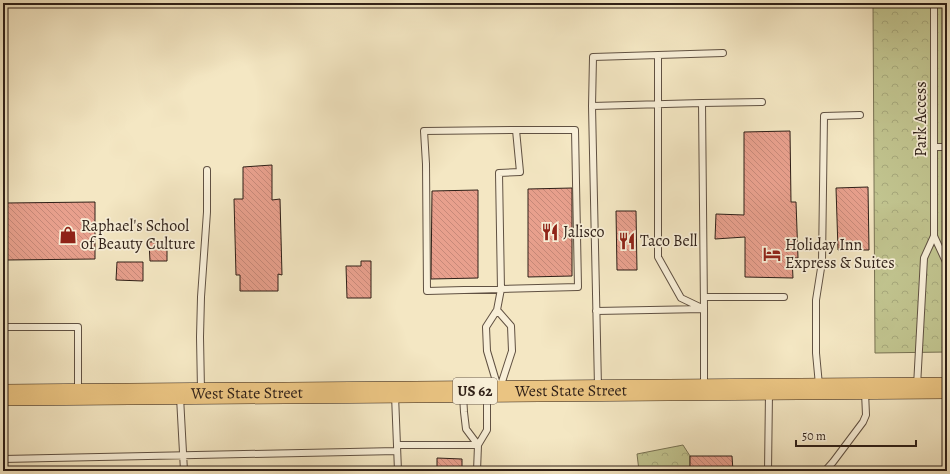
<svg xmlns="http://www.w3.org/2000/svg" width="950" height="474" font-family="Alegreya,serif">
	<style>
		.forest { fill: url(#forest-crowns); stroke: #787253 }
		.building { fill: url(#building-back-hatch); stroke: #2e1f17 }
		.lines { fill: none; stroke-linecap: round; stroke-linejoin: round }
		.service-casing { stroke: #605142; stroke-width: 8 }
		.trunk-casing { stroke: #2e1f17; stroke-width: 22 }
		.service { stroke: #f8efd8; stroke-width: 6 }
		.trunk { stroke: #eac482; stroke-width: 21 }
		.labels { text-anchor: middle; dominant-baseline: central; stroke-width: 3.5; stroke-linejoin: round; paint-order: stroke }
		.shield { fill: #f8efd8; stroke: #6b5d51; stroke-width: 1 }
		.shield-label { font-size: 15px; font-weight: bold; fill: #2e1f17 }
		.street-label { font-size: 16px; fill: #2e1f17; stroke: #f8efd8 }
		.poi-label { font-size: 16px; fill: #2e1f17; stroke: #f8efd8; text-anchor: start }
	</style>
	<defs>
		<pattern id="forest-crowns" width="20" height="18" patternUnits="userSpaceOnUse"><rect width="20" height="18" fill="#c1c48f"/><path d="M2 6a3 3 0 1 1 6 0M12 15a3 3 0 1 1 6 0" fill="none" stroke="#a6a87b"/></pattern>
		<pattern id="building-back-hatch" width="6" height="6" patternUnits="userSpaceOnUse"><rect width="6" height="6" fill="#e8a08d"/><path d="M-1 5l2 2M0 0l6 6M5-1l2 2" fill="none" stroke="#c78979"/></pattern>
	</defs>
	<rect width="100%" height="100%" fill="#f4e7c3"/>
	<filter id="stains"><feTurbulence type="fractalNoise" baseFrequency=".005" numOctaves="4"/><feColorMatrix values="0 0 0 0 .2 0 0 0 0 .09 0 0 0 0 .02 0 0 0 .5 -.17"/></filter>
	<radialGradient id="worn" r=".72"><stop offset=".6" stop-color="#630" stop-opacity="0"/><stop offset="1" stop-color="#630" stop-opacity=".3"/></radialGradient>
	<path class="forest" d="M873 3H947V352L875 353Z
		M683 445 690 456V471H639L637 454Z"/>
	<path class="building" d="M790 131 791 202H796L798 258H792L793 278 745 277V237L715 239 716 214 744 215V132Z
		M272 165V200L280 199 282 275 278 274V291H240V275H236L234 199H243V167Z
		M868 187 869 250H838L836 188Z
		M572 188V276L528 277V189Z
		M478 190V278L431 279 432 191Z
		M95 202V259L7 260 6 203Z
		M616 211H636L637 270H617Z
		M167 241V261H150L149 242Z
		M361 261H371V298H347L346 266H361Z
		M117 262H143V281L116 280Z
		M690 456H732L733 471H690Z
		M437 458 462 459V471H437Z"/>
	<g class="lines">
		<g class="service-casing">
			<path id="service" d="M934 3V236L947 264
				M658 55V257L681 298 704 309V386
				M592 106 702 103
				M934 147H947
				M704 297H784
				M497 310 501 289 499 173 520 172 516 130H575L578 287 427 291 426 164 424 131 516 130
				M497 310 511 326 512 351 499 391 487 351 486 327Z
				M596 311 704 309 702 103 762 102
				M3 327H78V390
				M819 385 816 353V300L822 262 824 116 860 115
				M917 386 924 258 934 236
				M598 387 592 106 593 57 723 53
				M201 390 200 337 201 297 207 212V170
				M395 395 398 471
				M463 395 464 412 466 429 478 445 487 430V394
				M180 397 184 471
				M397 445H478L477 471
				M3 459 397 451
				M768 471 769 393
				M825 471 833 462 863 422 866 415 865 392"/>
		</g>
		<g class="trunk-casing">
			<g id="trunk">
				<path id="s1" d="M3 395 947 388"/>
			</g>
		</g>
		<use href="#service" class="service"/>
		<use href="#trunk" class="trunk"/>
	</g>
	<defs>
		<g id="restaurant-bare" transform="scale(1.38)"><path d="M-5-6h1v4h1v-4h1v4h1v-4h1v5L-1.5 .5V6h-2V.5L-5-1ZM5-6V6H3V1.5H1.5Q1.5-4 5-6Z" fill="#8f2418" stroke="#f8efd8" stroke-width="2.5" paint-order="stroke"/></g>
		<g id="shop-bare" transform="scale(1.38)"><path d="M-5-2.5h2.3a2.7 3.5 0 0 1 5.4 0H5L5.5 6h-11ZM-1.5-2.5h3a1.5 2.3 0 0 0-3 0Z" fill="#8f2418" stroke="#f8efd8" stroke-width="2.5" paint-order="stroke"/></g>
		<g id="hotel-bare" transform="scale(1.38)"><path d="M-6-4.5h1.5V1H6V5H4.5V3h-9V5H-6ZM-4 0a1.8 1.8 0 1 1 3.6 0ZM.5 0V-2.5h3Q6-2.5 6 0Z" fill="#8f2418" stroke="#f8efd8" stroke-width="2.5" paint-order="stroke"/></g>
	</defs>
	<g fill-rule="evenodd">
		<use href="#restaurant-bare" x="550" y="232"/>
		<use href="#shop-bare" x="68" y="235"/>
		<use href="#restaurant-bare" x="627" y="241"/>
		<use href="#hotel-bare" x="772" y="254"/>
	</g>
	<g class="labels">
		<rect class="shield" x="453" y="378" width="44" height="26" rx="3"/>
		<g class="shield-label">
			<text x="475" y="391">US 62</text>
		</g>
		<g class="street-label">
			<text transform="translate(921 119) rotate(-90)">Park Access</text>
			<text stroke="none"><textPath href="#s1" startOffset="568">West State Street</textPath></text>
			<text stroke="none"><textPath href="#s1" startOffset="244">West State Street</textPath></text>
		</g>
		<g class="poi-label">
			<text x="81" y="226">Raphael's School<tspan x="81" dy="18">of Beauty Culture</tspan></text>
			<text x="563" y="232">Jalisco</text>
			<text x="640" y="241">Taco Bell</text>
			<text x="785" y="245">Holiday Inn<tspan x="785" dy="18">Express &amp; Suites</tspan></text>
		</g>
	</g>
	<rect width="950" height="474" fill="none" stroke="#f4e7c3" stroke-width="16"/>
	<rect x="4" y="4" width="942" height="466" fill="none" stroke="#2e1f17" stroke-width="2"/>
	<rect x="8" y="8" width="934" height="458" fill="none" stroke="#2e1f17"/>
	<path d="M796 440v6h120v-6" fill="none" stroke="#2e1f17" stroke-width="2"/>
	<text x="802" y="440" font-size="12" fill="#2e1f17" stroke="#f8efd8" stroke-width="3" paint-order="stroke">50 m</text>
	<rect width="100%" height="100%" filter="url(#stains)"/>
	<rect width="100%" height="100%" fill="url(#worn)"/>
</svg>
